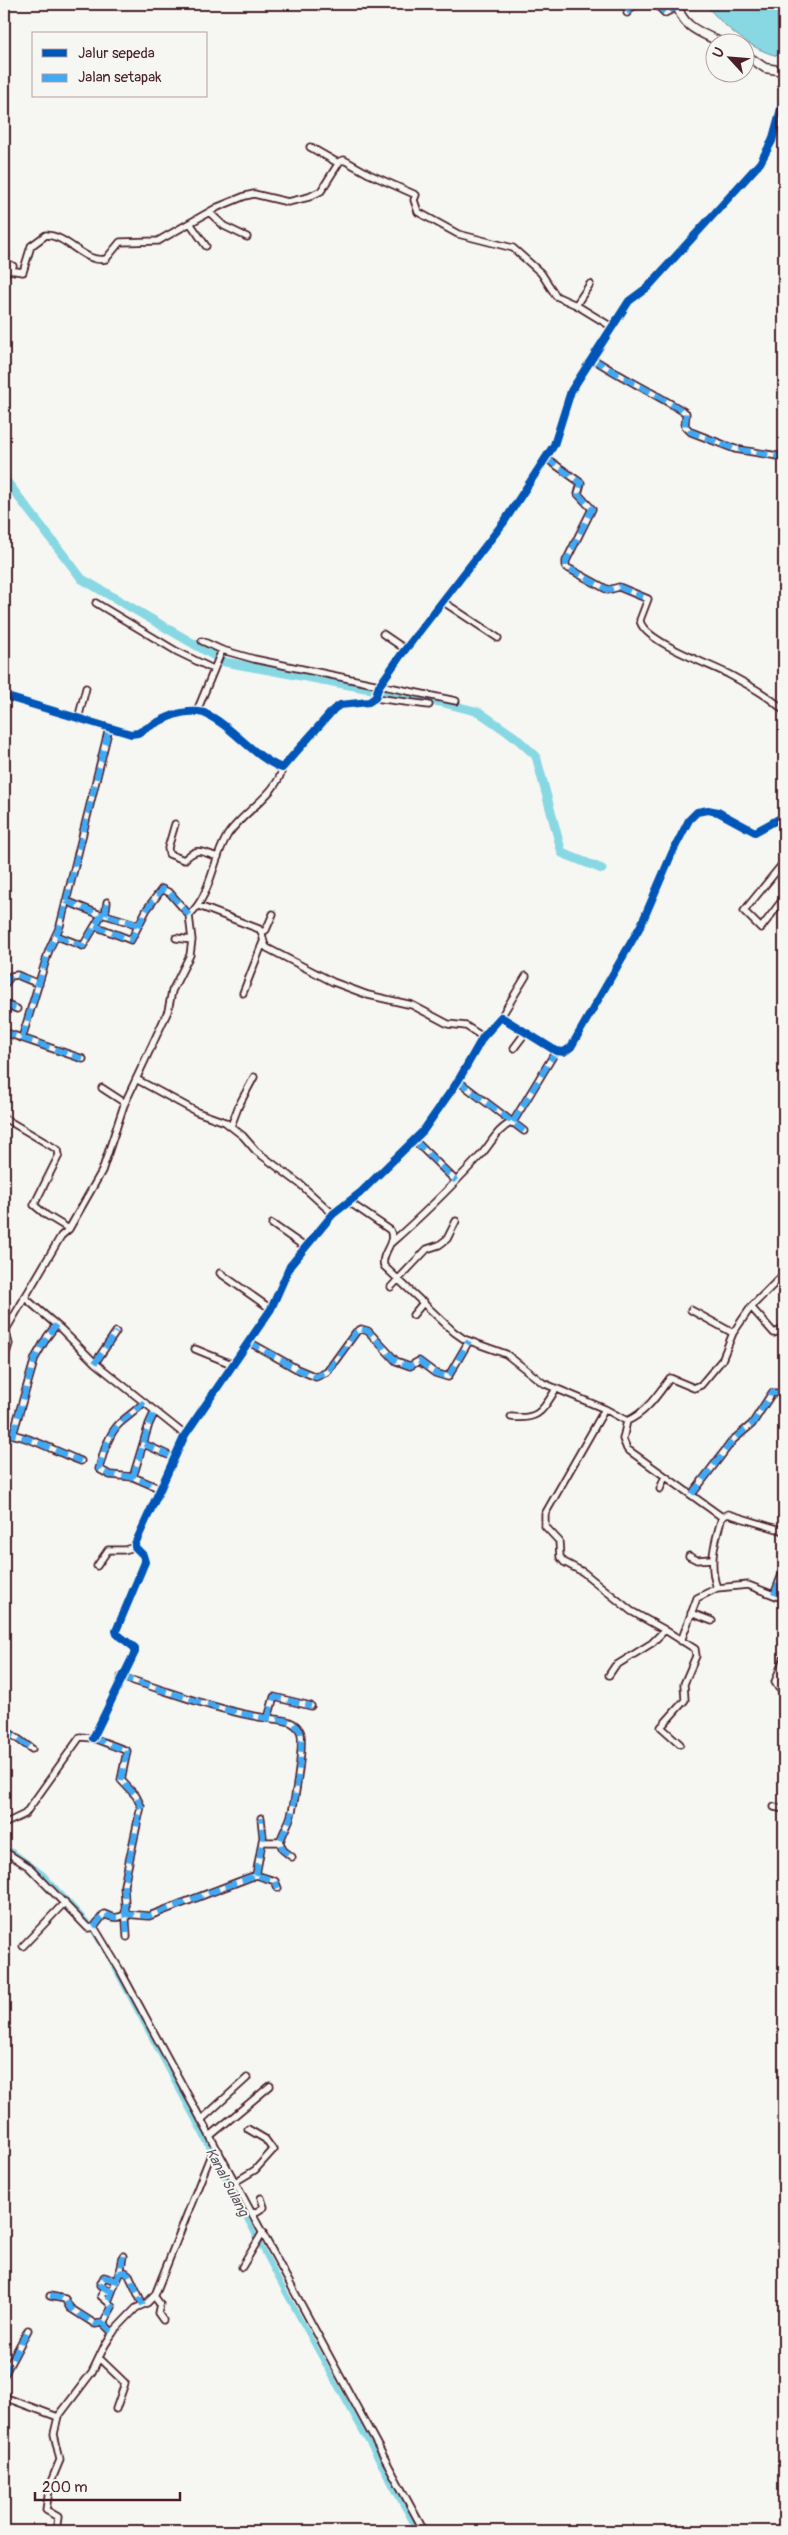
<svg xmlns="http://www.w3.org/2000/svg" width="788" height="2535" font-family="Pangolin,sans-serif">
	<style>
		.water { fill: #88d8e3; stroke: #6f8e99 }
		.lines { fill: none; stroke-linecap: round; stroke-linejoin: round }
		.canal { stroke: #88d8e3; stroke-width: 5 }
		.river { stroke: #88d8e3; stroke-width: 9 }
		.street-casing { stroke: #4a1f2b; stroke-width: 9 }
		.secondary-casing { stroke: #4a1f2b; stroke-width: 11 }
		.street { stroke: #f6f6f2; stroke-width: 5.5 }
		.secondary { stroke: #f6f6f2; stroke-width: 8 }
		.quiet { stroke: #3fa9f5; stroke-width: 6; stroke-dasharray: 12 6; stroke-linecap: butt }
		.cycleway-casing { stroke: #f6f6f2; stroke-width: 11 }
		.cycleway { stroke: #0057b8; stroke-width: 8 }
		.labels { text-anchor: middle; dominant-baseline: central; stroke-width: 4; stroke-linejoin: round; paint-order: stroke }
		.water-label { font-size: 14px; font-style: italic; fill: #5d5662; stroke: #f6f6f2 }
	</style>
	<rect width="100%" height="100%" fill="#f6f6f2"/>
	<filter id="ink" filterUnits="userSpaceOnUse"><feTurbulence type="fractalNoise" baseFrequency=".02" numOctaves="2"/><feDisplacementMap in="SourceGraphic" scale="10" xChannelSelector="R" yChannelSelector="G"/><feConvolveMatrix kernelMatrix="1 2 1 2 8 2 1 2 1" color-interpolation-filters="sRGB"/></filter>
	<g filter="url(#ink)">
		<path class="water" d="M705 4H784V57C754 53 724 27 705 4Z"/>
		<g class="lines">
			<path class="canal" d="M4 1846 6 1847
				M12 1851 43 1874 89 1924 110 1959 284 2290 417 2531"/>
			<path class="river" d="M4 478 82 579 225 662 440 702 479 712 515 737 536 756 562 853 602 869"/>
			<g class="street-casing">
				<path id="street" d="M656 4 665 13 677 7
					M627 13 635 4
					M310 147 338 163
					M209 212 224 226 247 237
					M190 223 206 246
					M6 254 5 262 13 266 8 270
					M4 276 8 270 23 272 31 246 46 235C69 236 84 264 106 259L120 242 158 241 218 207 245 196 254 194 288 202 309 197 321 191 340 161 344 160 369 174 416 195 414 200 418 212 458 234 513 248 541 273 556 296 576 305 612 327
					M576 305 590 284
					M593 359C624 379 656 394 686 413L685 426 691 432 735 449 784 457
					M546 458 581 483 578 494 592 509 566 561V567L608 590 619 587 648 599 640 620C642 641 712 665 730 675 748 685 770 696 784 711
					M442 601 498 638
					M96 603 176 651 213 669
					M383 634 405 649
					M202 641 222 650 254 659 456 701
					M4 696 131 734 138 733C158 722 180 707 204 713 233 726 252 756 282 768L334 709 340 705 369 702 375 698 379 686 401 655 504 522 554 445 571 391 629 301 648 287 760 163 772 141 784 98
					M375 698 429 705
					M197 711 222 650
					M78 719 86 688
					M175 824 168 848 169 854 184 860C198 846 201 852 218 857
					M784 862 744 911 761 928 784 898
					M66 901 101 915
					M199 906 259 929C265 934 261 942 267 948L333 982 368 995 412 1005 448 1024 466 1026 483 1037
					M105 915 107 902
					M95 926 131 940 147 909 162 889 170 893 189 915
					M262 932 266 930 273 914
					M57 936 83 946 102 914 139 925
					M176 938 192 940
					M4 985 11 976 17 975 39 984
					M243 993 263 942
					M4 1004 17 1009
					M501 1017 526 976
					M4 1032 83 1059
					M22 1038 49 950 60 926 109 728
					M514 1048 526 1032
					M136 1079 197 1112 225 1122 243 1136 256 1151 300 1184 333 1214
					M458 1081 524 1131
					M102 1088 125 1103
					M4 1118 58 1150 59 1155 34 1205 46 1215 69 1229
					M231 1126 239 1105 254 1077
					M415 1141 456 1181
					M349 1202 390 1230C397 1243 380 1253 384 1266L454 1332 464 1339 506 1354 543 1383 605 1409 627 1421
					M272 1224 305 1247
					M391 1243C422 1216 451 1187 479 1157 491 1145 496 1129 513 1122L556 1051
					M220 1273 271 1309
					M391 1287 427 1249 439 1245 447 1239 456 1221
					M24 1297 61 1329 95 1363 185 1435
					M751 1307 774 1333 784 1329
					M691 1310 733 1333
					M413 1315 424 1302
					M4 1333 61 1236 69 1229 102 1171 124 1105 168 1011 172 991 190 955 192 940 189 915C211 896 212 861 227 836 239 815 280 792 282 768
					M249 1342 297 1369 316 1377 327 1372 356 1332 361 1329 368 1331 396 1361 410 1366 419 1361 435 1373 448 1377 469 1341
					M195 1349 234 1365
					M4 1360 9 1344 6 1332
					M95 1363 116 1332
					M144 1402C136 1411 129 1415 120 1423 108 1434 103 1454 99 1469L110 1475 133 1477 161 1489
					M605 1409 545 1514V1526L559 1541 560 1557 564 1562 583 1572 631 1611 665 1630
					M511 1417C539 1420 542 1411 556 1389
					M627 1421 623 1439 627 1449 722 1517C715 1541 708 1563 717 1588L697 1598 681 1641
					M627 1421C646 1413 658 1394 670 1378L694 1388 701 1385 722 1360 733 1333 751 1307 784 1274
					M4 1433C30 1436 56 1452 81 1461
					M13 1434 35 1358 47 1337 56 1325
					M144 1444 168 1455
					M133 1477 149 1424 155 1411
					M660 1489 665 1476
					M692 1494 733 1440 752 1424 772 1393H784
					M722 1517 728 1514 784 1531
					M689 1556 697 1560 711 1559
					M97 1566 108 1550H124L135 1547
					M717 1588 748 1585 784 1599
					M774 1595 784 1569
					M691 1613 712 1621
					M784 1658 775 1682 778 1687 784 1693
					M609 1675 615 1666 652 1643 665 1630 695 1649 696 1656 684 1684 685 1700 661 1727 680 1744
					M121 1677C169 1691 217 1711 266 1718 277 1720 293 1718 300 1731 305 1740 294 1810 289 1821 286 1828 282 1835 280 1842L283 1850 292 1857
					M268 1718 274 1697 311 1706
					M4 1729 32 1749
					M93 1738 135 1652V1648L117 1634 116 1631 145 1562 143 1555 135 1547V1544L185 1435 271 1309 290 1266 333 1214 360 1193 423 1131 458 1081 483 1037 501 1017 556 1051 564 1052 571 1047 641 925 672 853 689 820 697 812 708 810 718 812 755 832 784 816
					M774 1807 784 1809
					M4 1824 25 1814 80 1737 93 1738 125 1750 127 1751 121 1780 136 1796 141 1806 124 1885 127 1937
					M262 1842H280
					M4 1851 29 1867 88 1928 94 1927 104 1914C111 1917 118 1920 125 1914L149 1916 256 1875 275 1881 278 1888
					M256 1875 263 1837 261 1818
					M94 1927 120 1970 424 2531
					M23 1946 65 1902
					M201 2120 247 2078
					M210 2136 270 2086
					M235 2182 255 2170 273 2150 265 2139 248 2129
					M253 2214 264 2207 261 2198
					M242 2267 263 2232
					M119 2273 125 2272 129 2275 143 2305
					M109 2291 100 2285 104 2277 117 2281
					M50 2296 65 2299 70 2308 95 2324 103 2323 112 2307 108 2302 121 2268 123 2256
					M154 2296 160 2304 158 2313 163 2320
					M108 2302 101 2296 104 2291 109 2292
					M103 2323 113 2333
					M99 2358 125 2383 116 2409
					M4 2375 28 2330
					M4 2397 58 2417
					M56 2531 58 2517 46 2510 50 2484 60 2460 54 2434 58 2417 92 2372 105 2345 114 2331 136 2308 147 2303 155 2295 210 2157 219 2151"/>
			</g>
			<g class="secondary-casing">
				<path id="secondary" d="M677 4C682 27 700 32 720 42
					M746 55 765 68 784 71"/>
			</g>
			<use href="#street" class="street"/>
			<use href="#secondary" class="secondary"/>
			<path class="quiet" d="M656 4 665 13 677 7
				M627 13 635 4
				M593 359C624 379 656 394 686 413L685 426 691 432 735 449 784 457
				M546 458 581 483 578 494 592 509 566 561V567L608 590 619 587 643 597
				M66 901 101 915
				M105 915 107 902
				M95 926 131 940 147 909 162 889 170 893 189 915
				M57 936 83 946 102 914 139 925
				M4 985 11 976 17 975 39 984
				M4 1004 17 1009
				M4 1032 83 1059
				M22 1038 49 950 60 926 109 728
				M458 1081 524 1131
				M513 1122 556 1051
				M415 1141 456 1181
				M249 1342 297 1369 316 1377 327 1372 356 1332 361 1329 368 1331 396 1361 410 1366 419 1361 435 1373 448 1377 469 1341
				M4 1360 9 1344 6 1332
				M95 1363 116 1332
				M144 1402C136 1411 129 1415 120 1423 108 1434 103 1454 99 1469L110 1475 133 1477 161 1489
				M4 1433C30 1436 56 1452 81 1461
				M13 1434 35 1358 47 1337 56 1325
				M144 1444 175 1458
				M133 1477 149 1424 155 1411
				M692 1494 733 1440 752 1424 772 1393H784
				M774 1595 784 1569
				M121 1677C169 1691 217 1711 266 1718 277 1720 293 1718 300 1731 305 1740 294 1810 289 1821 286 1828 282 1835 280 1842L283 1850 292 1857
				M268 1718 274 1697 311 1706
				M4 1729 32 1749
				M93 1738 127 1751 121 1780 136 1796 141 1806 124 1885 127 1937
				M256 1875 263 1837 261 1818
				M94 1927 104 1914C111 1917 118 1920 125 1914L149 1916 256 1875 275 1881 278 1888
				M119 2273 125 2272 129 2275 143 2305
				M109 2291 100 2285 104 2277 117 2281
				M50 2296 65 2299 70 2308 95 2324 103 2323 112 2307 108 2302 121 2268 123 2256
				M103 2323 113 2333
				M4 2375 28 2330"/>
			<g class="cycleway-casing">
				<path id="cycleway" d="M4 696 131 734 138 733C158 722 180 707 204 713 233 726 252 756 282 768L334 709 340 705 369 702 375 698 379 686 401 655 504 522 554 445 571 391 629 301 648 287 760 163 772 141 784 98
					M93 1738 135 1652V1648L117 1634 116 1631 145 1562 143 1555 135 1547V1544L185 1435 271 1309 290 1266 333 1214 360 1193 423 1131 458 1081 483 1037 501 1017 556 1051 564 1052 571 1047 641 925 672 853 689 820 697 812 708 810 718 812 755 832 784 816"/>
			</g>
			<use href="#cycleway" class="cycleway"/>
		</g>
	</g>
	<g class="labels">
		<g class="water-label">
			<text transform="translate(227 2182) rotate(62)">Kanal Sulang</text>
		</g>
	</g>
	<rect width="788" height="2535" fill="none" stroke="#f6f6f2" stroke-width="20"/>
	<rect x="10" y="10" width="768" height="2515" fill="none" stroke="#4a1f2b" stroke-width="2" filter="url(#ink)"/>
	<rect x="32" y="32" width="175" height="65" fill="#f6f6f2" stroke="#b1a0a2"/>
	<rect x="42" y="49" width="25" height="8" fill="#0057b8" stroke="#b1a0a2"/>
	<text x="78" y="58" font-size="15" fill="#4a1f2b">Jalur sepeda</text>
	<rect x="42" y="74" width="25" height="8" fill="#3fa9f5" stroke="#b1a0a2"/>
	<text x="78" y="82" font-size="15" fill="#4a1f2b">Jalan setapak</text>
	<g transform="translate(730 58) rotate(296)"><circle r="24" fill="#f6f6f2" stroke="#b1a0a2"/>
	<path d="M0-4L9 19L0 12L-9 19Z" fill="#4a1f2b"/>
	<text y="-8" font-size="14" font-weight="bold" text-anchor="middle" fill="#4a1f2b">U</text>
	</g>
	<path d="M35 2492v8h145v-8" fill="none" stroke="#4a1f2b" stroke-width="2.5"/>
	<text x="42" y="2492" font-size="15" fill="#4a1f2b" stroke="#f6f6f2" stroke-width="4" paint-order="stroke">200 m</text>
</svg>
